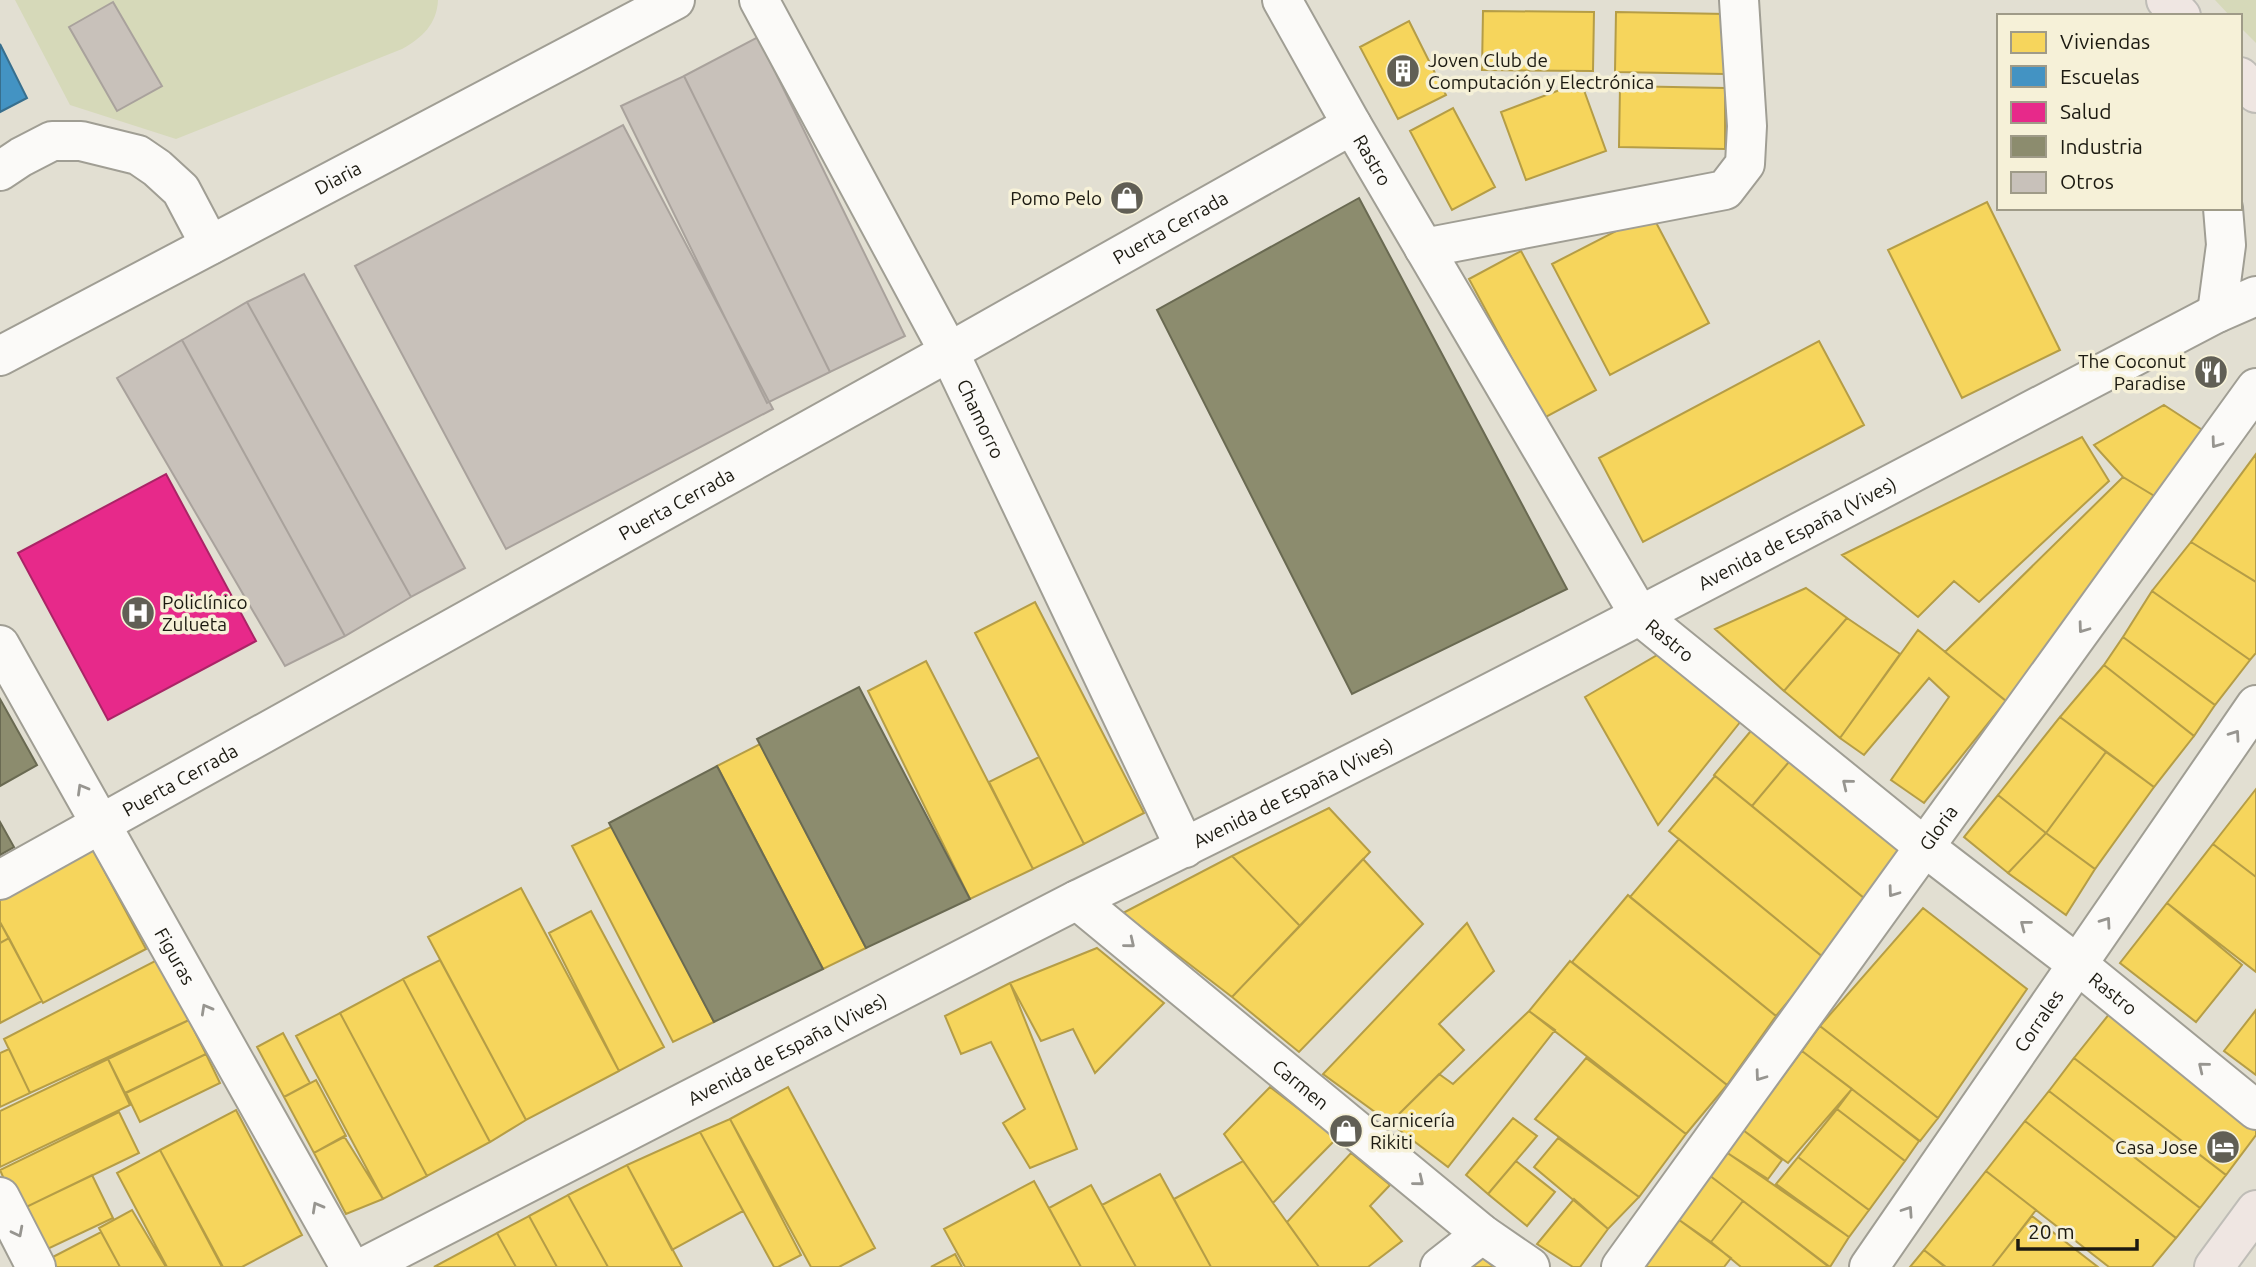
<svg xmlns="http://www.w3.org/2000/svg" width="2256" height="1267" font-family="Ubuntu,sans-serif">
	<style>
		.green { fill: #d6d9b9 }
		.homes { fill: #f6d55c; stroke: #b59d46; stroke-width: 2 }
		.schools { fill: #4393c3; stroke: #376f8e; stroke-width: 2 }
		.health { fill: #e7298a; stroke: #aa2466; stroke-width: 2 }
		.industry { fill: #8c8c6e; stroke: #6a6a52; stroke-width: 2 }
		.building { fill: #c8c1ba; stroke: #a9a29c; stroke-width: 2 }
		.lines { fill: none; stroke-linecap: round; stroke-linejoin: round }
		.minor-casing { stroke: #a09e94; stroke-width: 42 }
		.major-casing { stroke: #bfbdb7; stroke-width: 42 }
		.minor { stroke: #fbfaf8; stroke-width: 38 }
		.major { stroke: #efe6e2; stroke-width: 38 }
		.oneway { stroke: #979590 }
		.labels { text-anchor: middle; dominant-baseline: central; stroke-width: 7; stroke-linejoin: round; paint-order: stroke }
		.poi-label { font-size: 19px; fill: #1c1a11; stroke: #f6f1d8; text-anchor: start }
		.street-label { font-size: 19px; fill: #1c1a11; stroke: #f6f1d8 }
	</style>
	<rect width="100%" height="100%" fill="#e2dfd2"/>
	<path class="green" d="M15 0H438C437 24 422 38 402 49L176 139 70 105Z
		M2215 0H2256V43L2240 27V16H2230Z"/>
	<path class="homes" d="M1483 11 1594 12 1593 71 1482 70Z
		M1616 12 1726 14 1725 74 1615 72Z
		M1409 21 1446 95 1398 119 1360 47Z
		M1581 82 1606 151 1526 180 1501 112Z
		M1620 86 1725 88V149L1619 147Z
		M1453 108 1495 187 1452 210 1410 131Z
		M1987 202 2060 350 1962 398 1888 250Z
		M1651 213 1709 323 1610 375 1552 264Z
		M1521 251 1596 390 1544 418 1469 279Z
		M1819 341 1864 425 1643 542 1599 458Z
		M2164 405 2210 435 2161 500 2123 477 2094 445Z
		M2082 437 2109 481 1979 602 1954 581 1918 617 1842 555Z
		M2256 454V582L2191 542Z
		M2123 477 2161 500 2006 701 1945 652Z
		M2191 542 2256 582V653L2250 660 2152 591Z
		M1806 588 1847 618 1784 691 1715 629Z
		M2152 591 2250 660 2215 705 2123 637Z
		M1035 602 1144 813 1084 844 975 633Z
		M1847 618 1900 654 1840 738 1784 691Z
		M1918 630 2006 701 1924 803 1891 780 1949 697 1929 678 1864 755 1840 738Z
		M2123 637 2215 705 2194 736 2104 665Z
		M1659 654 1741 721 1658 825 1585 697Z
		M926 661 1033 869 970 899 868 691Z
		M2104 665 2194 736 2154 787 2060 717Z
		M2060 717 2106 752 2046 833 1998 795Z
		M1755 726 1793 757 1752 806 1714 775Z
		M760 744 866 948 823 969 717 766Z
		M2106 752 2154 787 2095 869 2046 833Z
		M1794 756 1911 852 1870 903 1752 806Z
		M1039 757 1084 844 1033 869 989 782Z
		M1715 776 1870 903 1824 958 1669 831Z
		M2256 789V877L2213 844Z
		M1998 795 2046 833 2008 873 1964 837Z
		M1329 808 1370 852 1300 926 1232 856Z
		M613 826 714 1022 673 1042 572 846Z
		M2046 833 2095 869 2066 915 2008 873Z
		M1679 839 1824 958 1776 1016 1630 897Z
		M2213 844 2256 877V972L2167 903Z
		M91 846 146 949 43 1003 0 922V894Z
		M1232 856 1300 926 1232 997 1123 913Z
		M1363 859 1423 924 1299 1052 1232 997Z
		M521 888 619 1071 526 1120 428 937Z
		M1628 895 1776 1016 1727 1085 1572 962Z
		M2167 903 2242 965 2196 1022 2120 963Z
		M1923 908 2027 989 1938 1118 1820 1026Z
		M591 911 664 1047 619 1071 549 933Z
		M0 922 9 938 0 943Z
		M1467 923 1494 971 1439 1024 1464 1050 1390 1123 1323 1074Z
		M9 938 42 1001 0 1023V943Z
		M1097 948 1164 1003 1095 1073 1073 1029 1041 1041 1010 983Z
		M157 960 189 1020 30 1093 4 1039Z
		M440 960 526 1120 490 1142 403 979Z
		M1570 961 1727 1085 1686 1134 1529 1011Z
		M403 979 490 1142 427 1176 340 1013Z
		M1010 983 1077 1149 1030 1168 1003 1123 1025 1109 991 1042 961 1054 945 1016Z
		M2256 1010V1075L2224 1051Z
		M1529 1011 1555 1030 1448 1167 1390 1123 1439 1074 1453 1084Z
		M340 1013 427 1176 383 1199 296 1036Z
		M2110 1013 2256 1127V1135L2226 1175 2074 1058Z
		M189 1020 206 1054 125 1093 108 1059Z
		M1820 1026 1938 1118 1920 1141 1802 1051Z
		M283 1033 310 1083 284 1097 257 1047Z
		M9 1049 30 1093 0 1107V1053Z
		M1802 1051 1852 1089 1788 1163 1743 1130Z
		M206 1054 220 1083 140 1122 126 1093Z
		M1586 1058 1686 1134 1639 1197 1535 1119Z
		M2074 1058 2226 1175 2200 1208 2049 1091Z
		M108 1059 130 1105 0 1167V1111Z
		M316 1080 346 1136 314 1153 284 1097Z
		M788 1087 875 1248 839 1267H811L730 1119Z
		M1270 1087 1337 1138 1273 1203 1224 1134Z
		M1852 1089 1919 1141 1905 1161 1837 1109Z
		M2049 1091 2200 1208 2176 1238 2025 1121Z
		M1837 1109 1905 1161 1869 1210 1798 1157Z
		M236 1110 302 1235 242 1267H223L160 1150Z
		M119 1112 139 1153 18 1211 0 1170Z
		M1513 1118 1537 1136 1488 1194 1466 1175Z
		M730 1119 801 1255 778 1267H774L700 1132Z
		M2025 1121 2176 1238 2152 1267H2109L1986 1171Z
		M1743 1130 1782 1160 1768 1179 1726 1152Z
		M700 1132 743 1211 672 1250 627 1165Z
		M344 1136 383 1199 346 1214 314 1153Z
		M1558 1138 1639 1197 1608 1229 1534 1167Z
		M160 1150 222 1267H167L117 1173Z
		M1726 1152 1849 1237 1830 1267 1709 1175Z
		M1351 1153 1390 1185 1370 1206 1402 1241 1368 1267H1319L1287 1222Z
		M1798 1157 1869 1210 1849 1237 1776 1184Z
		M1243 1161 1273 1203 1319 1267H1211L1174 1199Z
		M1516 1161 1555 1192 1527 1226 1488 1194Z
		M627 1165 682 1267H608L568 1195Z
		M1986 1171 2036 1210 1992 1267H1946L1924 1250Z
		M1160 1174 1211 1267H1136L1102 1205Z
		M92 1175 113 1218 39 1253 18 1211Z
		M1709 1175 1743 1201 1711 1242 1675 1217Z
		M1034 1181 1081 1267H965L944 1229Z
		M1091 1185 1136 1267H1081L1049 1208Z
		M568 1195 608 1267H557L529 1216Z
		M1574 1199 1608 1229 1580 1267H1573L1537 1244Z
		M1743 1201 1829 1267H1741L1711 1242Z
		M132 1210 166 1267H120L99 1228Z
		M529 1216 557 1267H516L497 1233Z
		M2032 1216 2098 1267H1992Z
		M1675 1217 1731 1258 1724 1267H1647L1640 1261Z
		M101 1232 120 1267H51L47 1260Z
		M497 1233 516 1267H434Z
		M1924 1250 1945 1267H1910Z
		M955 1254 962 1267H931Z
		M1483 1258 1494 1267H1469Z"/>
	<path class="schools" d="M0 44 27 98 0 112Z"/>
	<path class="health" d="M166 474 256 641 108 720 18 553Z"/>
	<path class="industry" d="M1359 198 1567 589 1352 694 1157 310Z
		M859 687 970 899 866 948 757 739Z
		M0 699 37 765 0 786Z
		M717 766 823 969 714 1022 609 823Z
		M0 822 14 847 0 855Z"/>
	<path class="building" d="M113 2 162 86 117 111 69 27Z
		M758 37 905 336 830 372 684 76Z
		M684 76 830 372 767 403 621 106Z
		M623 125 773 409 506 549 355 266Z
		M304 274 465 568 411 597 247 302Z
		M247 302 411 597 345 636 182 340Z
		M182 340 345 636 285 666 117 378Z"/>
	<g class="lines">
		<g class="minor-casing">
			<g id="minor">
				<path id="s1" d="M759 0 949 352 1185 848"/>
				<path id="s2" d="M1282 0 1352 125 1640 616 1926 848 2077 964 2256 1110"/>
				<path d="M0 171 21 157 52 141H81L138 155 157 168 181 190 210 245"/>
				<path d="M1424 248 1725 190 1745 164 1747 126 1739 0"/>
				<path d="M2217 313 2226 245 2223 208"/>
				<path id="s3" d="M0 356 675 0"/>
				<path id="s4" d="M0 645 350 1267"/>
				<path id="s5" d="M0 880 949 352 1352 125"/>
				<path id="s6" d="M1077 900 1482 1234 1530 1267"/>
				<path d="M0 1197 36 1267"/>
				<path id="s7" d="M364 1267 1077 900C1461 713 1839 511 2217 313L2256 296"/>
				<path d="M1440 1267 1482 1234"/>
				<path id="s8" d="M1621 1267 2256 388"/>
				<path id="s9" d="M1869 1267 2256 705"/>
			</g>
		</g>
		<g class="major-casing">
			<path id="major" d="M2166 0 2181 16
				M2240 77 2256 93
				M2214 1267 2256 1210"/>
		</g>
		<use href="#minor" class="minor"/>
		<use href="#major" class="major"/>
	</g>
	<defs><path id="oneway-chevron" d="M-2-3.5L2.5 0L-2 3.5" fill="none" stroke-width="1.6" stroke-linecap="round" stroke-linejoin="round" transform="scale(1.75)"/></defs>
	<g class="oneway">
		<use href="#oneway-chevron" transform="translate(2216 443) rotate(126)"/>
		<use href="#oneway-chevron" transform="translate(2083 628) rotate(126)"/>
		<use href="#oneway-chevron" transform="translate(2235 735) rotate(-55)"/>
		<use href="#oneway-chevron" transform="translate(1847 784) rotate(-141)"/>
		<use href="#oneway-chevron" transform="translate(82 789) rotate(-120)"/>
		<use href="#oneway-chevron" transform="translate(1893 892) rotate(126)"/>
		<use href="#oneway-chevron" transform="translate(2106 922) rotate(-55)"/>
		<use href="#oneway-chevron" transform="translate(2025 925) rotate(-142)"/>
		<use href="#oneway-chevron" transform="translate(1130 943) rotate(39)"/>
		<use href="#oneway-chevron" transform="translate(206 1009) rotate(-119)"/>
		<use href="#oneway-chevron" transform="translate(2203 1067) rotate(-141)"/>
		<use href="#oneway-chevron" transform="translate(1760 1076) rotate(126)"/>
		<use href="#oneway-chevron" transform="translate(1419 1181) rotate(39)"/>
		<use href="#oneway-chevron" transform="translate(317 1207) rotate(-119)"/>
		<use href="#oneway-chevron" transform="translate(1908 1211) rotate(-56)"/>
		<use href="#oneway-chevron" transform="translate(18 1232) rotate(63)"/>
	</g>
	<defs>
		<g id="building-disc" transform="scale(1.75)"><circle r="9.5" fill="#615f55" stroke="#f6f1d8"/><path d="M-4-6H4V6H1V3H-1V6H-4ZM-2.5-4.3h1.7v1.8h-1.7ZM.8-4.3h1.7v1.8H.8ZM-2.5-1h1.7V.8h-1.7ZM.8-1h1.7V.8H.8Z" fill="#fff"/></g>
		<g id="shop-disc" transform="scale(1.75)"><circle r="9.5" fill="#615f55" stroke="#f6f1d8"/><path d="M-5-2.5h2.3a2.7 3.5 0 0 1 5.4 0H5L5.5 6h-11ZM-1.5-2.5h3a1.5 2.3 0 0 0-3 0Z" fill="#fff"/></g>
		<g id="restaurant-disc" transform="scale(1.75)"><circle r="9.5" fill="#615f55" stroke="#f6f1d8"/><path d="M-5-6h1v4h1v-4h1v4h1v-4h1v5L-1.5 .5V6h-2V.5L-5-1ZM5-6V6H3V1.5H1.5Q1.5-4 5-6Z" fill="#fff"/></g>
		<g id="hospital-disc" transform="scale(1.75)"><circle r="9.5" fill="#615f55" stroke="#f6f1d8"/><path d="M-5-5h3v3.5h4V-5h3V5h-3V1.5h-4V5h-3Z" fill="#fff"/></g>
		<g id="hotel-disc" transform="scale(1.75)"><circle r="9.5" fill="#615f55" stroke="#f6f1d8"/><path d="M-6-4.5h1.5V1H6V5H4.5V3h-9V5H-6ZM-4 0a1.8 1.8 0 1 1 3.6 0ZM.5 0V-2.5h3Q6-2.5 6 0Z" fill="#fff"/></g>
	</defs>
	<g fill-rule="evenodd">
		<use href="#building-disc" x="1403" y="71"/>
		<use href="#shop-disc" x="1127" y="198"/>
		<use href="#restaurant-disc" x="2211" y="372"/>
		<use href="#hospital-disc" x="138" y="613"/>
		<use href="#shop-disc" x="1346" y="1131"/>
		<use href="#hotel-disc" x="2223" y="1147"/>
	</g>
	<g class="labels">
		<g class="poi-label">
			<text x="1428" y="60">Joven Club de<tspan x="1428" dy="22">Computación y Electrónica</tspan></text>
			<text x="1102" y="198" text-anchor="end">Pomo Pelo</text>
			<text x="2186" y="361" text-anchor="end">The Coconut<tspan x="2186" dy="22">Paradise</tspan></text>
			<text x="162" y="602">Policlínico<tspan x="162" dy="22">Zulueta</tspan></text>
			<text x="1370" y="1120">Carnicería<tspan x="1370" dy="22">Rikiti</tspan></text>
			<text x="2198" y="1147" text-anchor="end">Casa Jose</text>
		</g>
		<g class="street-label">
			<text stroke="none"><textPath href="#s2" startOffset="184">Rastro</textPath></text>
			<text stroke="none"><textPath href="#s3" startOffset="382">Diaria</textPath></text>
			<text stroke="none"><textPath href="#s5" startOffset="1340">Puerta Cerrada</textPath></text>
			<text stroke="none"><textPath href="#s1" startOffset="474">Chamorro</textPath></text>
			<text stroke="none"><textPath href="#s5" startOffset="774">Puerta Cerrada</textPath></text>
			<text stroke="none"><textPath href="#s7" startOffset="1610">Avenida de España (Vives)</textPath></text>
			<text stroke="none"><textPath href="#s2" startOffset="751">Rastro</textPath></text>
			<text stroke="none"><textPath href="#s5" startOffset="206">Puerta Cerrada</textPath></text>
			<text stroke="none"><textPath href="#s7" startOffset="1043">Avenida de España (Vives)</textPath></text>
			<text stroke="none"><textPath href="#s8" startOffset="542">Gloria</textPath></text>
			<text stroke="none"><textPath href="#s4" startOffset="357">Figuras</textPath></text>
			<text stroke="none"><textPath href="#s2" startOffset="1318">Rastro</textPath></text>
			<text stroke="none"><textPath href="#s9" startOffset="299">Corrales</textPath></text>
			<text stroke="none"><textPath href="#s7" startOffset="476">Avenida de España (Vives)</textPath></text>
			<text stroke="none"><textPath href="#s6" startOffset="290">Carmen</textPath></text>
		</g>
	</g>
	<rect x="1997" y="14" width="245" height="196" fill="#f6f1d8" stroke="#9f9b88" stroke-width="2"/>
	<rect x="2011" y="32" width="35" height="21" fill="#f6d55c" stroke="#9f9b88" stroke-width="2"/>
	<text x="2060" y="49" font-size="21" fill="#1c1a11">Viviendas</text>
	<rect x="2011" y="66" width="35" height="21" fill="#4393c3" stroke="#9f9b88" stroke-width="2"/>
	<text x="2060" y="84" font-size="21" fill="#1c1a11">Escuelas</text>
	<rect x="2011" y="102" width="35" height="21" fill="#e7298a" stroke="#9f9b88" stroke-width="2"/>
	<text x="2060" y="119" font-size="21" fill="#1c1a11">Salud</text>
	<rect x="2011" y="136" width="35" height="21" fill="#8c8c6e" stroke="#9f9b88" stroke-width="2"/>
	<text x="2060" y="154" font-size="21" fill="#1c1a11">Industria</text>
	<rect x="2011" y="172" width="35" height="21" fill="#c8c1ba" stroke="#9f9b88" stroke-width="2"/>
	<text x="2060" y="189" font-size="21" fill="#1c1a11">Otros</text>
	<path d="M2018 1239v10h119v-10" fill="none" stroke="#1c1a11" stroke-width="3.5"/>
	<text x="2028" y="1239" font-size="21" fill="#1c1a11" stroke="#f6f1d8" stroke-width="5" paint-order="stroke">20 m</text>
</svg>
